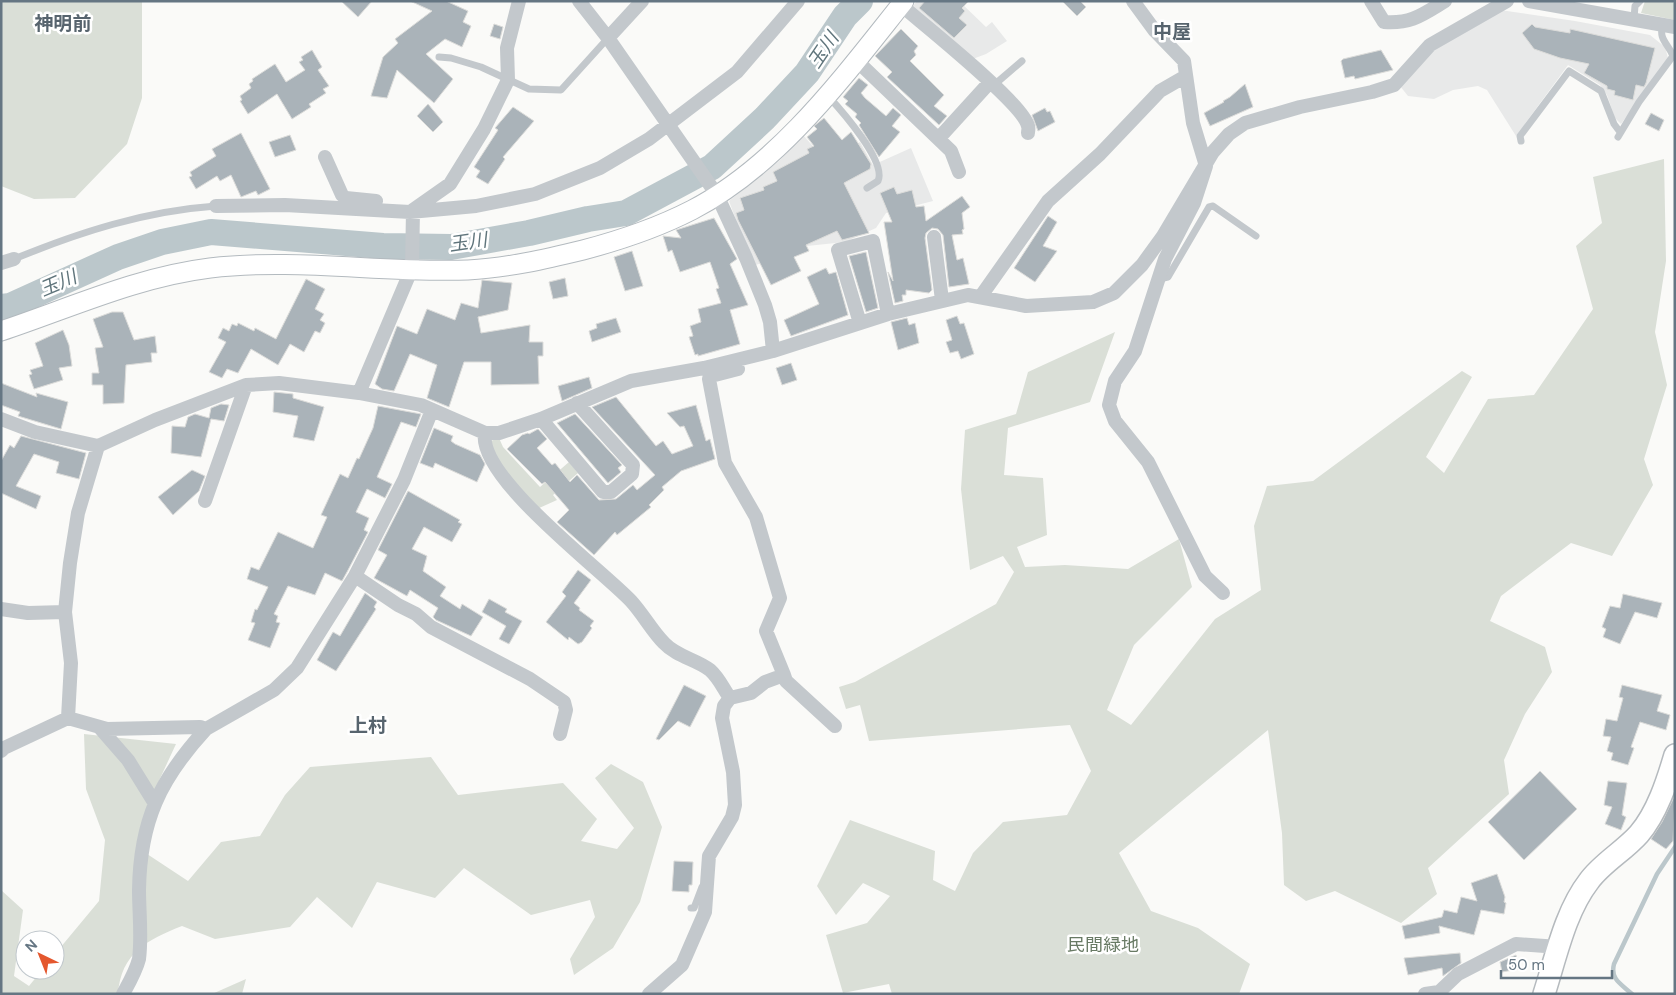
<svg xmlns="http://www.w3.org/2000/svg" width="1676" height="995" font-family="'DM Sans','Noto Sans JP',sans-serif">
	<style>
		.built { fill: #e8e9e9 }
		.green { fill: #dadfd7 }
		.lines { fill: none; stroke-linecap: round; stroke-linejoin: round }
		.stream { stroke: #bbc7cb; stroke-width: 4.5 }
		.river { stroke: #bbc7cb; stroke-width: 26 }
		.building { fill: #aab3b9; stroke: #dcdcda }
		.secondary-casing { stroke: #b3babf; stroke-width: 21 }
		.primary-casing { stroke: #b5babe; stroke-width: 24 }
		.lane { stroke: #c3c8cc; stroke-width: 7 }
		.street { stroke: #c3c8cc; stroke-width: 14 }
		.secondary { stroke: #fff; stroke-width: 19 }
		.primary { stroke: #fff; stroke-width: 21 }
		.labels { text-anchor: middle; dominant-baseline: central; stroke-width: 5; stroke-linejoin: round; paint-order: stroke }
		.park-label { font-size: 18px; fill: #687a64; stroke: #fff }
		.neighbourhood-label { font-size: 19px; font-weight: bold; fill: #57646e; stroke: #fff }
		.water-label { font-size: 19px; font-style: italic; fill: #60757c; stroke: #fff }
	</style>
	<rect width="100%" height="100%" fill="#fafaf8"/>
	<path class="built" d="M917 1H959L986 27 992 22 1007 41 986 54 970 60 912 7Z
		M1500 10 1575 21 1650 35 1665 47 1668 58 1621 124 1615 118 1607 95 1600 85 1568 65 1516 136 1487 90 1478 86 1453 90 1434 99 1408 96 1400 86 1432 49Z
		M803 135 827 162 860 142 873 165 911 148 933 201 886 213 876 228 845 242 807 246 753 266 729 201 780 160Z"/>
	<path class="green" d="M1 1H142V98L127 144 75 198 34 199 1 186Z
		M1645 1H1672L1675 4V20L1641 13Z
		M1664 159 1666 261 1655 332 1667 385 1644 459 1653 485 1612 556 1571 543 1501 596 1490 621 1545 647 1552 672 1525 714 1504 760 1509 794 1428 868 1437 894 1401 923 1335 891 1306 901 1284 885 1282 833 1268 730 1119 853 1151 911 1198 928 1250 964 1239 994H892L889 984 843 993 826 935 867 923 890 896 863 883 836 915 817 886 850 820 935 851 933 880 955 891 973 853 1003 822 1067 815 1091 771 1070 725 869 741 860 705 846 709 839 687 855 682 996 604 1014 572 1003 556 970 570 961 489 965 430 1016 414 1028 372 1115 332 1090 402 1008 428 1004 475 1043 478 1047 535 1017 547 1025 567 1065 565 1128 569 1179 539 1192 587 1134 645 1107 710 1131 725 1215 619 1261 590 1254 526 1267 486 1313 481 1462 371 1472 377 1426 457 1444 473 1488 399 1534 395 1593 309 1576 246 1602 223 1593 177Z
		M499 438 503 447 540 487 569 462 578 473 553 495 557 500 537 509 504 473 488 442Z
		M84 734 176 744 157 785 138 848 188 881 221 842 260 836 285 795 310 767 431 757 458 795 563 783 597 819 581 841 617 849 634 828 595 778 611 764 643 782 662 827 640 902 613 948 574 975 570 959 595 917 590 900 531 915 464 868 435 898 377 882 352 928 317 897 290 927 215 939 182 926C147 940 121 953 118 994H1V890L23 910 14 976 29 986 42 970H55V954L99 901 105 840 86 789Z
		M246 979 242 994H212Z"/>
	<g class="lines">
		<path class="stream" d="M1632 994C1621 984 1610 979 1614 964L1657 874 1675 847"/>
		<path class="river" d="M1 307 10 306 118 257 162 242 211 232 383 246 451 247 529 233 588 219 626 213 712 167 765 118 807 73 845 16 860 1"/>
	</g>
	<path class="building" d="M341 1H372L358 17Z
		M410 1H446L468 11 463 22 471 26 462 47 445 39 426 54 453 79 434 103 397 70 387 98 371 96 383 57 398 43 395 39 432 11Z
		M925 1H969L962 8 965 11 959 18 967 25 954 38 919 8Z
		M1062 1H1080L1086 7 1077 16Z
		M494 24 503 27 500 39 490 36Z
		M1532 24 1535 27 1570 33V29L1655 48 1646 83 1644 87 1636 85 1633 100 1614 95 1615 91 1607 89V86L1584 73 1589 64 1560 58 1534 49 1522 33Z
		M901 29 918 46 914 51 916 55 910 61 944 95 934 106 947 116 939 125 887 77 892 72 875 56Z
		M312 50 322 67 318 70 329 86 323 89 326 93 309 104 311 107 292 119 277 94 248 114 240 101 242 100 240 96 251 88 249 84 253 81 252 79 275 64 286 82 305 70 299 62 303 60 301 57Z
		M1381 50 1393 70 1355 79 1354 76 1345 78 1341 61 1343 59Z
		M859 78 868 85 861 93 865 98 886 116 893 108 901 115 892 126 900 132 879 157 859 125 861 123 855 117 857 114 845 104 848 101 843 97Z
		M1245 84 1253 107 1210 126 1204 113 1224 102 1223 101 1230 97Z
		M428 104 443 122 433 132 417 116Z
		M513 107 534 121 503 157 505 159 488 184 476 177 480 171 474 167 498 130 495 128Z
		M1045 108 1047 112 1050 111 1055 122 1038 131 1032 115Z
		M1651 113 1664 120 1659 131 1645 124Z
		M824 118 842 140 851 132 871 164 870 169 844 183 869 233 842 240 837 231 806 245 809 251 794 257 801 271 771 285 738 220 736 213 744 210 740 198 764 190 763 187 777 181 773 172 809 153 807 149 814 146 807 137 817 129 814 126Z
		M241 133 270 189 258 195 256 191 241 197 231 175 220 181 217 176 196 189 189 177 192 176 190 172 216 156 212 149Z
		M290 135 296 150 275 157 269 142Z
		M894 187 897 194 912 190 916 207 924 206 926 221 962 196 970 207 962 213 964 229 962 230 963 234 952 235 957 260 963 258 969 284 949 287 943 235 938 229 932 228 926 233 925 238 932 290 929 293 906 290V295H902L903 301 895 303 888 272 893 281 884 222H892L880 193Z
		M1048 216 1057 222 1043 246 1057 251 1035 282 1014 268Z
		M714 218 737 259 730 264 748 305 730 310 740 344 698 356V354L695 355 689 337 693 336 690 326 701 322 698 309 721 303 716 289 719 288 710 262 680 272 672 250 668 252 663 236 681 238 676 230Z
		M632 251 643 286 625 291 614 257Z
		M866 252 878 308 866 312 849 256Z
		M826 268 829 274 836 272 848 315 791 336 784 320 819 304 807 277Z
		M565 278 568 296 553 299 549 282Z
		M306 279 325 289 315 309 324 314 320 320 325 323 320 333 315 331 304 352 290 344 278 365 251 349 238 373 227 369 222 378 209 372 226 342 218 338 223 328 229 331 232 324 237 326 238 323 254 331 255 328 276 339Z
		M482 280 512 283 508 310 478 317 481 333 530 325 529 342H543V356H538L539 384 491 385V362H464L449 407 427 398 437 365 410 354 394 391 382 389 375 384 397 326 417 334 427 309 455 320 461 303 478 308Z
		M112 312H123L134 340 155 336 157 353H151L152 362 126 365 124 403 103 404V385H92V373H99L95 348 103 347 93 319Z
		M957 316 960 324 964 323 974 354 961 359 958 351 950 353 946 342 952 340 946 320Z
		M616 318 621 332 592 342 589 331 597 328 596 324Z
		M907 318 909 325 915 323 919 343 898 350 891 322Z
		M63 330 69 345 72 366 59 368 63 380 34 389 29 375 32 374 30 370 43 366 35 343Z
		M791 363 797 380 782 385 776 368Z
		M589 377 592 388 562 401 558 386Z
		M1 383 37 397 36 393 68 402 61 429 18 416 20 412 1 405Z
		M274 392 293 394V398L324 407 314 441 293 437 298 416 273 412Z
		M616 397 656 446 663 441 672 454 693 446 684 426 680 427 667 413 696 405 706 441 710 439 715 459 681 471 662 487 664 490 649 505 651 507 617 535 615 532 594 555 557 522 569 510 545 482 542 484 507 449 522 435 528 433 529 434 538 429 547 439 537 448 552 465 555 463 570 482 577 475 599 500 616 499 633 485 637 490 655 475 592 407Z
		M221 404 229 405 224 421 211 419 201 457 171 453 172 426 185 427 188 417 195 414 209 418 211 408Z
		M378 406 421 414 416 427 401 422 377 477 392 484 385 498 367 489 356 512 369 518 364 530 368 532 347 572 342 581 325 573 315 595 288 586 274 614 278 616 276 622 280 623 270 648 248 640 255 623 251 622 255 609 257 610 268 587 247 579 251 567 259 570 278 532 313 548 327 517 321 515 340 474 348 478 357 458 359 459 373 428Z
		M575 414 622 465 618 468 621 472 608 483 557 423Z
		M434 428 453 436 451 441 455 444 480 455 485 464 477 482 435 463 433 468 420 463Z
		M21 436 86 453 79 479 56 473 59 462 34 454 16 486 41 496 36 509 1 493V461L10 445 14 448Z
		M192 470 205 476 199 491 173 515 158 497Z
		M408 491 460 520 458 522 462 524 452 542 424 527 412 549 427 556 423 571 446 587 440 596 460 609 462 604 483 617 471 636 436 620 433 617 438 608 410 590 407 596 374 578 387 555 378 550Z
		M578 570 591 580 574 603 580 608 579 610 594 621 590 626 592 628 582 642 578 644 569 637 568 640 546 622 566 596 562 592Z
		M365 593 377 602 374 607 376 609 336 671 317 660 333 632 340 636Z
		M1623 594 1662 603 1657 618 1635 612 1620 644 1603 637 1606 629 1602 627 1610 606 1620 608Z
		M489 599 507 609 505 612 522 621 509 644 499 639 506 626 482 612Z
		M684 685 706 696 690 727 678 721 659 740 656 739Z
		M1622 685 1662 695 1657 711 1670 715 1666 730 1640 722 1631 747 1634 748 1628 765 1611 760 1613 753 1607 751 1611 737 1603 736 1606 719 1617 721 1623 698 1619 697Z
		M1540 771 1577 809 1524 860 1488 822Z
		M1608 781 1627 783 1622 815 1626 817 1621 830 1605 824 1612 807 1604 805Z
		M1675 795 1673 841 1666 849 1651 839 1662 822Z
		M674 861 693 862 692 885H689V892L672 891Z
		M1497 874 1505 897 1504 902 1506 903 1504 914 1481 910 1474 935 1439 926 1440 933 1405 939 1402 926 1442 917 1444 910 1457 913 1461 897 1477 901 1471 883Z
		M1460 953 1461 963 1443 976 1442 968 1408 975 1404 958Z
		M1516 955 1519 969 1502 972 1500 962Z"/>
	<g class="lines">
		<g class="secondary-casing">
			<path id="secondary" d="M1 331C70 308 137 277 210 268 296 258 382 273 468 270 507 268 546 259 583 250 621 240 657 228 692 210 779 165 844 76 904 1"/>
		</g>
		<g class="primary-casing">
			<path id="primary" d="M1544 994C1556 957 1565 912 1589 881 1602 863 1624 851 1639 834 1657 813 1667 782 1675 755"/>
		</g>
		<path class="lane" d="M1634 18 1635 6 1640 1
			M439 57 451 58 481 67 529 89 561 90 608 38
			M994 85 1022 61
			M828 96C841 110 887 162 878 181L867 188
			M1618 137 1639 102 1673 56C1668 43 1658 40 1663 24
			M1521 141 1520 136 1569 71 1601 91 1614 124 1620 132
			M14 259C80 232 145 211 216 206
			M1159 279 1168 277 1209 207 1213 206 1256 236
			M691 908H694L702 887"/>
		<path class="street" d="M519 1 507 48 508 80 484 129 450 184 413 210 412 268 359 393 421 405 485 433H499L541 419 631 381 704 368 773 351 770 322 765 305 746 258 717 195 608 38 579 1
			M1133 1 1155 31 1184 61 1193 123 1206 166 1194 203 1165 259 1135 351 1115 381 1109 405 1115 421 1148 462 1205 576 1223 593
			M1371 1 1384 22C1411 24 1422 15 1445 1
			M1529 1 1675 27
			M901 5C924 25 1023 103 1028 126 1029 128 1028 131 1028 133
			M608 38 642 1
			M856 60 951 151 959 172
			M939 138 990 82
			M325 157 342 195 346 198 376 201
			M216 206 285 205 410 212 476 206 535 194 600 168 649 139 737 72 798 1
			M934 237 942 300
			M1 263 14 259
			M981 296 1048 201 1100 154 1160 91 1186 76
			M860 323 838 250 873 241 888 314
			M773 351 888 314 968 295 1026 306 1093 302 1114 293 1142 265 1163 236 1213 152 1229 134 1245 123 1300 107 1372 92 1394 85 1430 45 1507 1
			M1 419 35 432 98 446 155 420 246 385 279 383 359 393
			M541 419 603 492H611L632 474 633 465 577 403
			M485 433C477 477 602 570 631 601 643 614 652 631 664 643 677 657 696 659 710 670 719 678 723 688 730 698
			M205 501 246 385
			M355 576 398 605 416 614 431 627 530 679 564 702 566 710 560 734
			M1 609 28 613 65 612
			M784 675 786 681 835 726
			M68 718 71 663 65 612 70 563 78 513 98 446
			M100 728 128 760 154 802
			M1 751 4 748 68 718 107 729 200 727 206 729 274 690 297 668 355 576 404 480 432 410
			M123 994C129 983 136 971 139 959 142 937 139 912 139 890 140 821 160 779 206 729
			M649 994 682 965 705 912 709 856 732 817 735 805 733 772 722 718 724 706 730 698 751 693 765 682 784 675 766 631 780 598 756 517 725 463 709 379 711 376 738 369
			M1425 994 1439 992 1458 974 1516 944 1559 947"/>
		<use href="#secondary" class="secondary"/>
		<use href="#primary" class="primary"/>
	</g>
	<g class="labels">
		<g class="park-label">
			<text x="1103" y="945">民間緑地</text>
		</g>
		<g class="neighbourhood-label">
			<text x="63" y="23">神明前</text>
			<text x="1172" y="31">中屋</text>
			<text x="368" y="725">上村</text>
		</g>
		<g class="water-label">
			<text transform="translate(823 50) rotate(-56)">玉川</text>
			<text transform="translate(468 242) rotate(-8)">玉川</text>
			<text transform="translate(58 283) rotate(-23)">玉川</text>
		</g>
	</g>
	<rect width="1676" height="995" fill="none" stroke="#657683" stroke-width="5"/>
	<g transform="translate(40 955) rotate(317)"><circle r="24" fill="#ffffff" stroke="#c1c8cd"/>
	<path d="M0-4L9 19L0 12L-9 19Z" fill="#e4572e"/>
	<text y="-8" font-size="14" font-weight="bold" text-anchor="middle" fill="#657683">N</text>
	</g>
	<path d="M1501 970v8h111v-8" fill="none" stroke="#657683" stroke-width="2.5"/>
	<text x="1508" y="970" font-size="15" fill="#657683" stroke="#ffffff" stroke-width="4" paint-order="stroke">50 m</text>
</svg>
